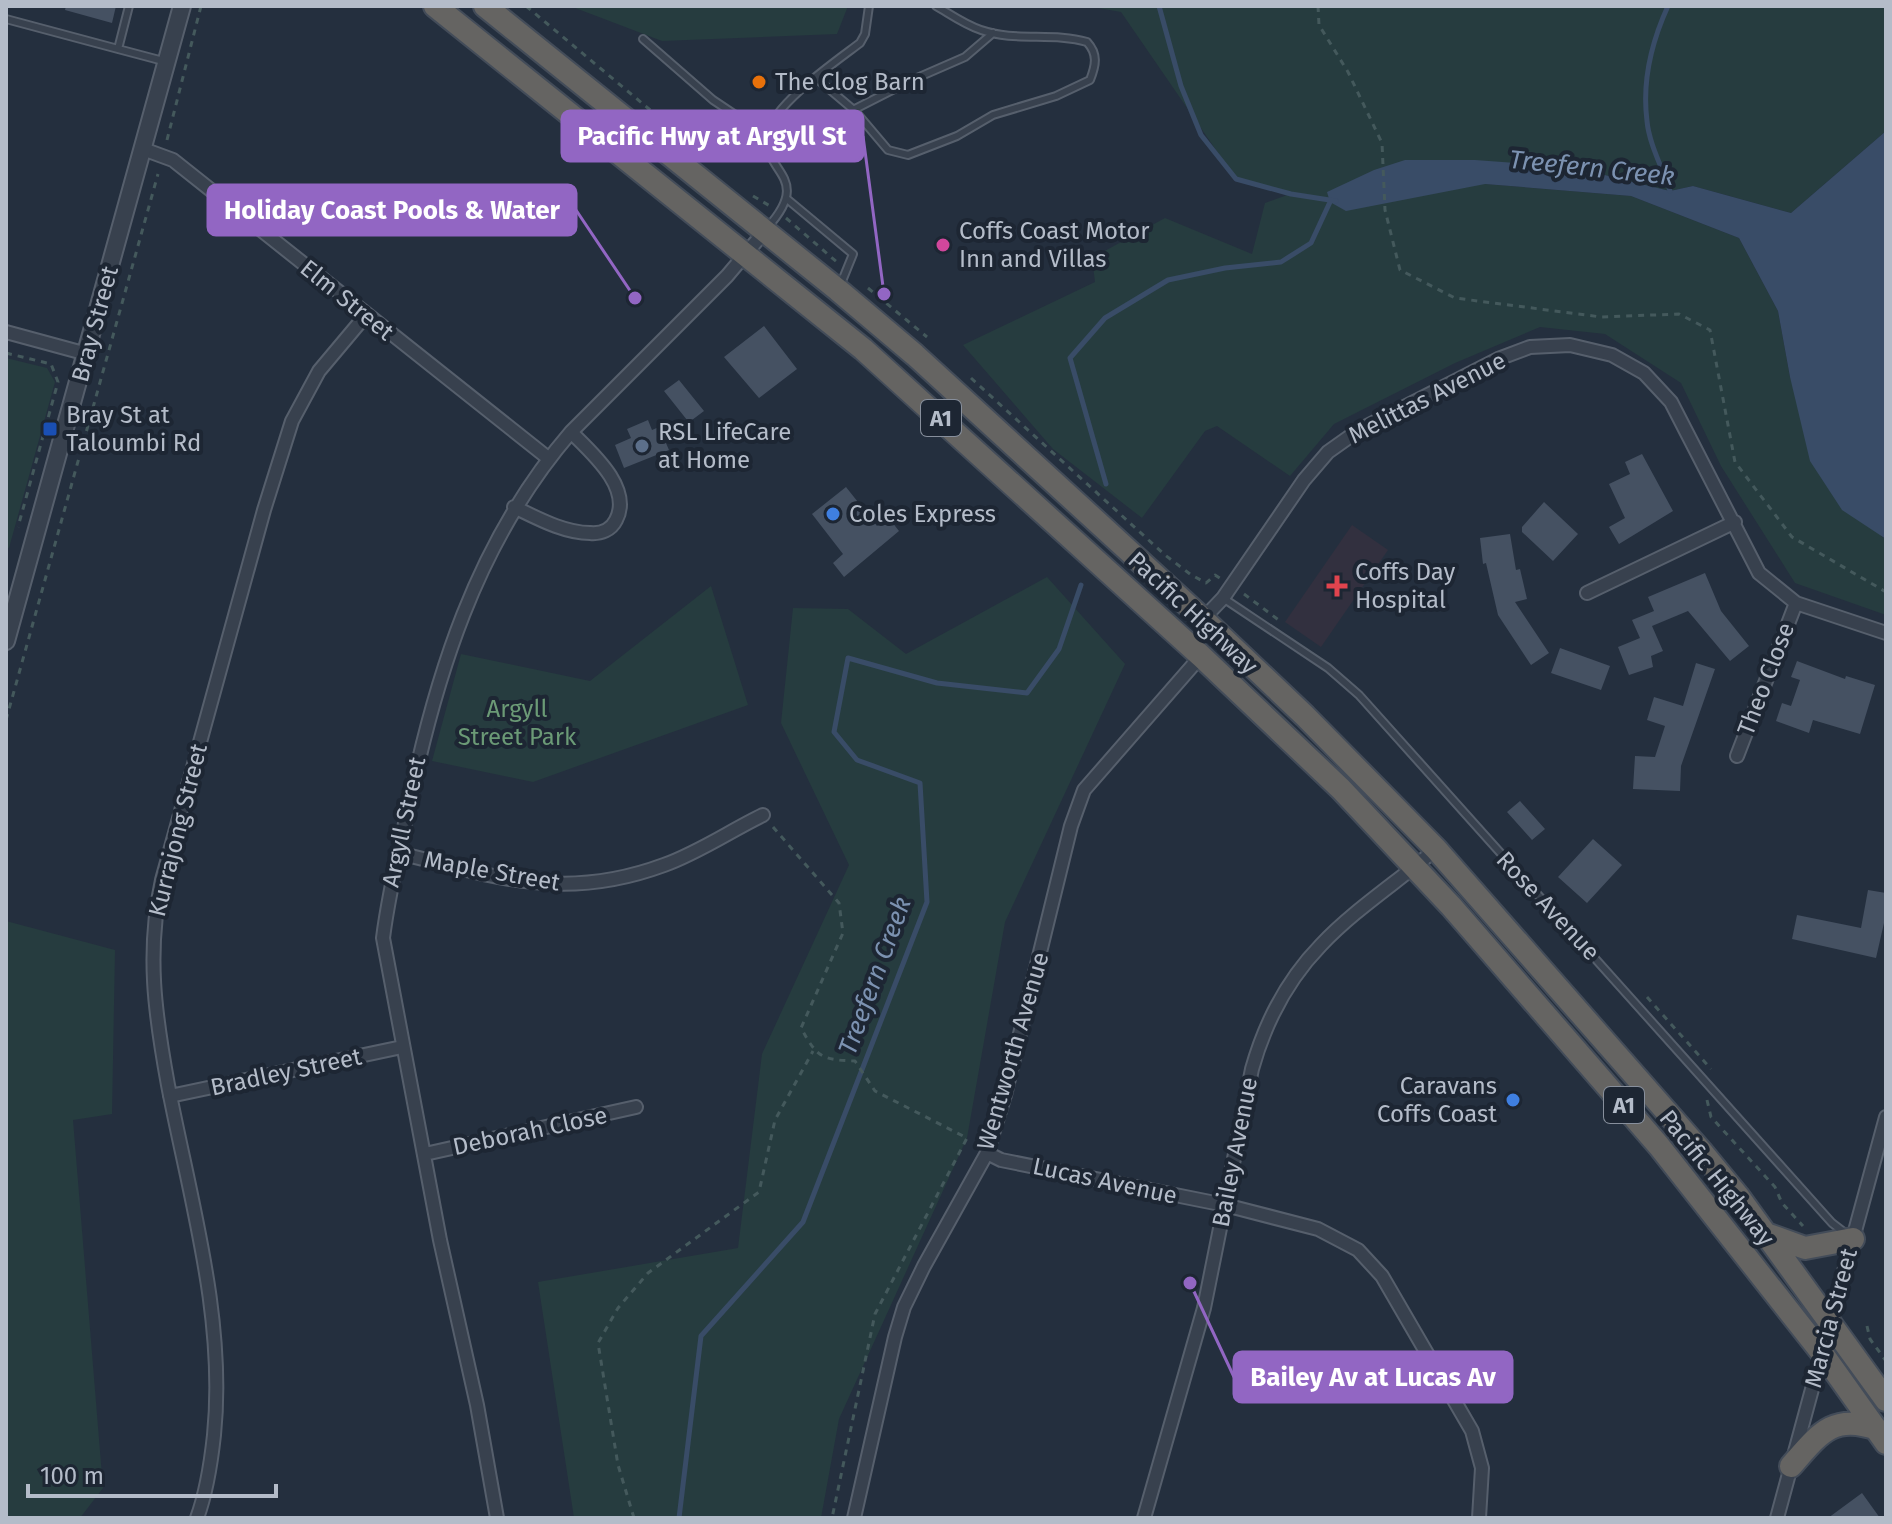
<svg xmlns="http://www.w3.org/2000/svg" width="1892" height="1524" font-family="'Fira Sans',sans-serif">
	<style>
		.medical { fill: #32303f }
		.green { fill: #263c3f }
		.water { fill: #394c67 }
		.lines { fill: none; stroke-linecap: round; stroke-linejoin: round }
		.stream { stroke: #394c67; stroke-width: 5 }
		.building { fill: #455162 }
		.service-casing { stroke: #565f6c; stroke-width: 10 }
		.minor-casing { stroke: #565f6c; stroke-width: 16 }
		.tertiary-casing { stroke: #565f6c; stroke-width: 20 }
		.trunk-casing { stroke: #434c59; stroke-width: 26 }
		.path { stroke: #44595c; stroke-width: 3; stroke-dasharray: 6 6; stroke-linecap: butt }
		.service { stroke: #38414e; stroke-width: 6 }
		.minor { stroke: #38414e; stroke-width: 12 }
		.tertiary { stroke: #38414e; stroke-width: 16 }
		.trunk { stroke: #656462; stroke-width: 22 }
		.food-dot { fill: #e8710a; stroke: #1d2633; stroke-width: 3 }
		.hotel-dot { fill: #d1479c; stroke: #1d2633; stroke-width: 3 }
		.transit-dot { fill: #1a4fb4; stroke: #1d2633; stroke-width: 3 }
		.service-dot { fill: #5c6f8a; stroke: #1d2633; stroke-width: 3 }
		.shop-dot { fill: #3f7fe0; stroke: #1d2633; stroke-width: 3 }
		.health-dot { fill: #e0444e; stroke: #1d2633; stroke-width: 3 }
		.labels { text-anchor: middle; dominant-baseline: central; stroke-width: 8; stroke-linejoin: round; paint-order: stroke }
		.shield { fill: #1d2633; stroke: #878f9c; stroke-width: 2 }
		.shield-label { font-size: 22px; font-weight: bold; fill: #b4bcc9 }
		.poi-label { font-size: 24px; fill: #b4bcc9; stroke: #1d2633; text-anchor: start }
		.street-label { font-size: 24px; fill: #b4bcc9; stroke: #1d2633 }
		.park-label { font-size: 24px; fill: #6b9a76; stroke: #1d2633 }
		.water-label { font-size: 26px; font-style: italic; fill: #7c92b1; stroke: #1d2633 }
		.leader { fill: none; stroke: #9266c3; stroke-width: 3 }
		.callout-dot { fill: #9266c3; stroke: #1d2633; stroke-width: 3 }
		.callout { fill: #9266c3; stroke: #9266c3; stroke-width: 3 }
		.callout-label { font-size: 26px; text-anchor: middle; font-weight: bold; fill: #fff }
	</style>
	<rect width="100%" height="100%" fill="#242f3e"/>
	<path class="medical" d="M1352 525 1388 550 1321 647 1285 622Z"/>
	<path class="green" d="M570 6H848L837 34 662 41Z
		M1087 6H1886V131L1791 213 1693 186 1670 191 1572 167 1346 211 1485 184 1631 196 1739 238 1778 311 1790 377 1882 537 1886 539V615L1795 583 1721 466 1681 383 1605 334 1540 327 1455 363 1334 424 1290 476 1217 426 1205 431 1142 518 1053 449 963 345 1095 282 1092 258 1165 218 1252 254 1265 203 1290 194 1236 179 1121 12Z
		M6 358 47 368 55 382 9 548 6 547Z
		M1047 577 1125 664 1005 922 967 1138 839 1419 821 1518H574L538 1282 738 1248 762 1054 849 865 781 723 793 608 848 609 906 654Z
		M711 586 748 705 533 782 432 761 461 654 590 681Z
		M6 921 115 950 112 1114 73 1120 103 1488 80 1518H6Z"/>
	<path class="water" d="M1886 131V539L1842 510 1810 461 1790 377 1778 311 1739 238 1631 196 1485 184 1346 211 1330 202 1327 192 1374 170 1405 160H1475L1572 167 1670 191 1693 186 1791 213Z"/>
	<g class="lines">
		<path class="stream" d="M1159 6 1181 86 1201 135 1236 179 1291 194 1336 201
			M1668 6C1652 41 1642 82 1647 121 1649 144 1663 169 1670 191
			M1106 484 1070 358 1105 318 1168 280 1225 268 1281 262 1311 243 1330 202
			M679 1518 701 1336 803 1222 927 902 920 783 857 760 834 732 848 658 937 683 1027 693 1059 649 1081 585"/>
	</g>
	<path class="building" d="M66 6H116L112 23 65 10Z
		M764 326 797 369 759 398 724 357Z
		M679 380 704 411 692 420H687L664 391Z
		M648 420 652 430 659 427 669 450 624 468 615 445 631 438 627 429Z
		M1642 454 1673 511 1619 544 1609 527 1625 518 1609 484 1630 474 1625 462Z
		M846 487 877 526 888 517 899 531 844 577 833 563 843 554 812 514Z
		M1544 502 1578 534 1553 561 1522 532V527Z
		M1510 534 1516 570 1520 569 1527 599 1515 602 1549 653 1531 665 1498 615 1486 563 1483 564 1480 538Z
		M1705 573 1721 611 1749 646 1730 661 1688 611 1652 626 1663 651 1651 656 1653 667 1629 675 1618 647 1640 638 1632 620 1654 611 1648 597Z
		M1560 648 1610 666 1601 690 1551 673Z
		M1797 661 1845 679 1846 676 1875 685 1860 734 1813 720 1809 733 1776 721 1782 703 1791 706 1800 680 1791 677Z
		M1696 663 1715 669 1681 766 1680 791 1633 789 1635 756 1655 757 1665 726 1647 720 1654 697 1683 706Z
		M1520 801 1545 829 1532 840 1507 812Z
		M1593 839 1622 865 1587 903 1558 877Z
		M1868 890 1886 893V923H1884L1876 958 1792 939 1797 915 1861 928Z
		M1862 1493 1880 1518H1828Z"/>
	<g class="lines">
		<g class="service-casing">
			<path id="service" d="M6 19 118 49 129 6
				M643 39 713 100 767 136
				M118 49 167 62
				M816 78 855 111 888 150 908 155 957 136 993 115 1056 96 1090 80C1096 65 1098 54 1087 42 1053 32 1015 42 981 30 965 25 950 14 936 6
				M853 110 910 81 965 57 993 33
				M787 199 853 254 840 286
				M767 228C815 175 760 173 768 133 774 104 835 62 860 43L865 34 869 6
				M1223 598 1328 668 1359 695 1832 1223 1845 1233"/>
		</g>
		<g class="minor-casing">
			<path id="minor" d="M143 149 173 160 548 458
				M6 332 87 354
				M514 507C537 518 564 533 590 533 601 534 611 530 616 520 633 488 591 452 571 432
				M1587 593 1735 522
				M1203 619 1223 598 1304 480 1328 452 1359 430 1498 359 1530 347 1570 345 1612 355 1644 373 1671 402 1759 573 1796 603 1886 633
				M1737 756 1796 603
				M399 853C496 877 564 902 664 865 698 853 730 831 763 815
				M170 1096 402 1047
				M987 1153 1001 1160 1225 1205 1318 1229 1358 1250 1382 1276 1472 1431 1482 1468 1479 1518
				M425 1154 636 1107
				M197 1518C207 1491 211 1463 214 1435 226 1319 190 1199 168 1085 155 1014 146 952 162 880L264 510 292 421 319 371 366 315
				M497 1518 477 1405 440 1240 383 938C388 898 397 859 406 819 434 679 476 542 571 432L727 276 765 231
				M854 1518 895 1337 904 1307 924 1266 987 1153 1005 1095 1071 826 1084 790 1201 656
				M1144 1518 1204 1308 1252 1069C1265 1023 1287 980 1321 945 1355 909 1399 881 1436 849
				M1777 1518 1886 1117"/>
		</g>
		<g class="tertiary-casing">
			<path id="tertiary" d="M6 641 182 6"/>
		</g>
		<g class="trunk-casing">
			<path id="trunk" d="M435 6 863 349 1201 656 1341 789 1451 906 1659 1146 1822 1353 1886 1443
				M485 6 838 290 915 355 1203 619 1305 716 1436 849 1701 1151 1738 1196 1886 1400
				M1766 1234 1805 1248 1853 1239
				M1791 1466C1819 1434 1833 1413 1877 1429"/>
		</g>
		<path class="path" d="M526 6 692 145
			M1318 6 1319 25 1348 72 1382 143 1385 210 1400 270 1455 298 1601 317 1679 314 1710 330 1735 462 1792 537 1886 592
			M167 140 201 6
			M753 196 770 206
			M786 218 838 263
			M868 288 927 337
			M6 353 51 364 58 382 18 527
			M971 378 1165 555 1190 574 1206 583 1215 575 1221 579
			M1244 594 1280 621
			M6 720 158 174
			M773 827 839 903 843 933 801 1028C817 1057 821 1060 855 1061L875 1091 967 1138 875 1314 832 1518
			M1647 997 1711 1069
			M1707 1100 1711 1117 1775 1187 1782 1203 1803 1226
			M1867 1326 1870 1339 1886 1361
			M634 1518 618 1465 598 1343 618 1308 648 1273 759 1192 775 1120 813 1051"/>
		<use href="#service" class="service"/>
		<use href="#minor" class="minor"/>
		<use href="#tertiary" class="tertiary"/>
		<use href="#trunk" class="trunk"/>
	</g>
	<circle class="food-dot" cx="759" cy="82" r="8"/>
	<circle class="hotel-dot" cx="943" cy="245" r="8"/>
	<rect class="transit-dot" x="42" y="421" width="16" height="16" rx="4"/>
	<circle class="service-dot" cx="642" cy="446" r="8"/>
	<g class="shop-dot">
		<circle cx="833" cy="514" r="8"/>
		<circle cx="1513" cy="1100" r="8"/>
	</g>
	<path class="health-dot" d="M1333 574h8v8h8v8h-8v8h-8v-8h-8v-8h8z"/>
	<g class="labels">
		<g class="shield">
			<rect x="921" y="400" width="40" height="36" rx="6"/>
			<rect x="1604" y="1087" width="40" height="36" rx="6"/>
		</g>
		<g class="shield-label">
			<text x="941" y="418">A1</text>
			<text x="1624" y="1105">A1</text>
		</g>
		<g class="poi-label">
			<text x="775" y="82">The Clog Barn</text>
			<text x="959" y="231">Coffs Coast Motor<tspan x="959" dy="28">Inn and Villas</tspan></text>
			<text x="66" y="415">Bray St at<tspan x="66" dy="28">Taloumbi Rd</tspan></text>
			<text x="658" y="432">RSL LifeCare<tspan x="658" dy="28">at Home</tspan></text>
			<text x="849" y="514">Coles Express</text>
			<text x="1355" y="572">Coffs Day<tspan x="1355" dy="28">Hospital</tspan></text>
			<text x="1497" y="1086" text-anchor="end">Caravans<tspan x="1497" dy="28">Coffs Coast</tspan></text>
		</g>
		<g class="street-label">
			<text transform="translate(347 300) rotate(39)">Elm Street</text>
			<text transform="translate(95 324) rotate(-75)">Bray Street</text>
			<text transform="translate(1427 398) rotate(-27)">Melittas Avenue</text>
			<text transform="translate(1193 613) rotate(43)">Pacific Highway</text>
			<text transform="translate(1766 679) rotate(-69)">Theo Close</text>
			<text transform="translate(404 822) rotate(-78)">Argyll Street</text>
			<text transform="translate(178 830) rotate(-76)">Kurrajong Street</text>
			<text transform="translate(492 871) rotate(10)">Maple Street</text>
			<text transform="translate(1548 906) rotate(47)">Rose Avenue</text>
			<text transform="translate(1013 1051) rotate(-74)">Wentworth Avenue</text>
			<text transform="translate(286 1072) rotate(-12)">Bradley Street</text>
			<text transform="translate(530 1131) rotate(-12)">Deborah Close</text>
			<text transform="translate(1235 1152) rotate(-79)">Bailey Avenue</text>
			<text transform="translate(1717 1178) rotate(51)">Pacific Highway</text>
			<text transform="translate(1105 1181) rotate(12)">Lucas Avenue</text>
			<text transform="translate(1831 1318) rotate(-75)">Marcia Street</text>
		</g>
		<g class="park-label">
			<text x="517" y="709">Argyll<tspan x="517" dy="28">Street Park</tspan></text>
		</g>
		<g class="water-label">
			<text transform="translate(1592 168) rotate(6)">Treefern Creek</text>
			<text transform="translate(875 976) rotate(-70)">Treefern Creek</text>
		</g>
	</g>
	<path class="leader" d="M884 294L863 136M635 298L576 210M1190 1283L1234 1377"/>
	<g class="callout-dot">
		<circle cx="884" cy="294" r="8"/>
		<circle cx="635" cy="298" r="8"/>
		<circle cx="1190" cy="1283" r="8"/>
	</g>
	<g class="callout">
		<rect x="562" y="111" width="301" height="50" rx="8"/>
		<rect x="208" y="185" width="368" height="50" rx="8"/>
		<rect x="1234" y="1352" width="278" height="50" rx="8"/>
	</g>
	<g class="callout-label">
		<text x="712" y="145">Pacific Hwy at Argyll St</text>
		<text x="392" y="219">Holiday Coast Pools &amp; Water</text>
		<text x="1373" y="1386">Bailey Av at Lucas Av</text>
	</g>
	<rect width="1892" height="1524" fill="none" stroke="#b4bcc9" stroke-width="16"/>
	<path d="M28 1484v12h248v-12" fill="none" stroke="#b4bcc9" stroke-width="4"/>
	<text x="40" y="1484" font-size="24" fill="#b4bcc9" stroke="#1d2633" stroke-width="6" paint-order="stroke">100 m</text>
</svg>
